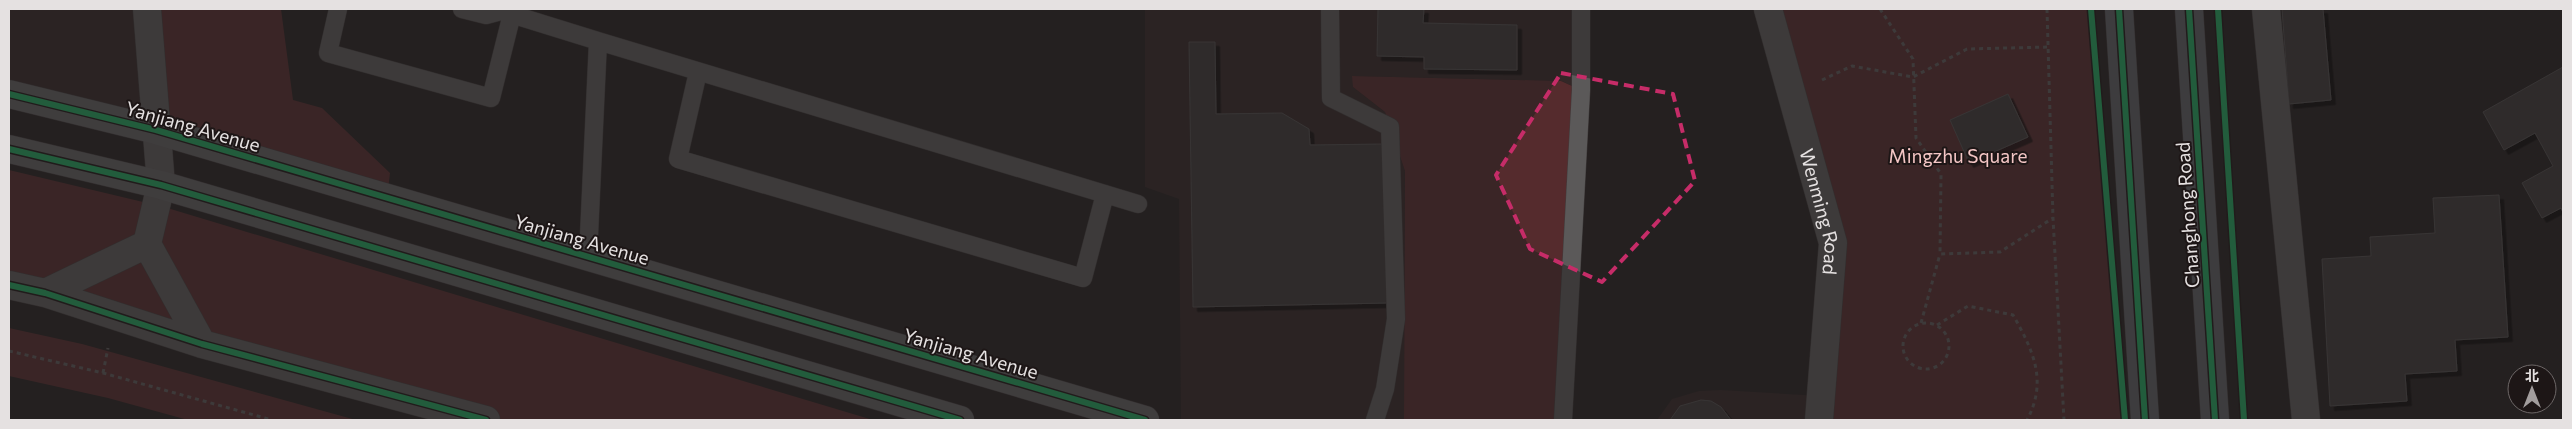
<svg xmlns="http://www.w3.org/2000/svg" width="2572" height="429" font-family="Commissioner,'Noto Sans SC',sans-serif">
	<style>
		.built { fill: #332727 }
		.green { fill: #552b2d }
		.building { fill: #3c3939; stroke: #504d4d; filter: url(#shadow) }
		.lines { fill: none; stroke-linecap: round; stroke-linejoin: round }
		.service-casing { stroke: #413d3d; stroke-width: 19 }
		.minor-casing { stroke: #413d3d; stroke-width: 29 }
		.tertiary-casing { stroke: #413d3d; stroke-width: 29 }
		.secondary-casing { stroke: #413d3d; stroke-width: 29 }
		.trunk-casing { stroke: #413d3d; stroke-width: 29 }
		.path { stroke: #5c5959; stroke-width: 3; stroke-dasharray: 4 4; stroke-linecap: butt }
		.service { stroke: #5b5959; stroke-width: 18 }
		.minor { stroke: #5b5959; stroke-width: 28 }
		.tertiary { stroke: #5b5959; stroke-width: 28 }
		.secondary { stroke: #605f61; stroke-width: 28 }
		.trunk { stroke: #5c5e62; stroke-width: 28 }
		.cycleway-casing { stroke: #1d1616; stroke-width: 9 }
		.cycleway { stroke: #20a55d; stroke-width: 6 }
		.marked { fill: none; stroke: #c62c68; stroke-width: 4; stroke-dasharray: 10 6; stroke-linejoin: round }
		.labels { text-anchor: middle; dominant-baseline: central; stroke-width: 4; stroke-linejoin: round; paint-order: stroke }
		.street-label { font-size: 19px; fill: #e5e1e1; stroke: #1d1616 }
		.park-label { font-size: 19px; fill: #f4c6c5; stroke: #1d1616 }
	</style>
	<defs>
		<filter id="shadow"><feDropShadow dx="4.5" dy="4.5" stdDeviation="0" flood-color="#0009"/></filter>
	</defs>
	<rect width="100%" height="100%" fill="#252020"/>
	<path class="built" d="M9 9H149L156 130 9 95Z
		M1145 9H1581V90L1561 81 1353 76V87L1385 112 1405 171 1404 420H1181L1179 199 1145 187Z
		M1721 390 1820 396 1819 420H1657L1672 399 1699 391Z"/>
	<path class="green" d="M147 9H281L293 100 322 108 390 173 387 198 156 130Z
		M1768 9H2091L2125 420H1819L1833 243Z
		M1352 76 1561 81 1581 90 1563 420H1404L1405 171 1385 112 1353 87Z
		M9 170 164 207 873 420H486L9 285Z
		M9 328 82 344 356 420H188L108 398 9 376Z"/>
	<path class="building" d="M1378 9H1424L1423 23 1517 25V70L1424 69V57L1377 56Z
		M2282 9H2323L2331 100 2289 104Z
		M1189 42H1215L1216 114 1282 113 1309 129 1310 145 1384 144 1387 303 1193 307Z
		M2563 67V212L2561 208 2542 218 2522 183 2553 166 2535 133 2504 150 2483 112Z
		M2008 94 2028 137 1969 163 1950 120Z
		M2499 195 2508 337 2455 340 2457 371 2405 374 2407 401 2330 406 2322 259 2371 256 2370 237 2435 233 2433 198Z
		M1701 400 1711 401 1721 407 1731 420H1670L1680 406Z"/>
	<g class="lines">
		<g class="service-casing">
			<path id="service" d="M338 9 328 53 491 98 512 14
				M462 9 486 15 501 11 598 41
				M1330 9 1331 98 1390 127 1396 319 1385 389 1375 420
				M698 72 678 159 1083 278 1105 194
				M588 257 598 41 1138 204
				M1563 420 1581 90V9"/>
		</g>
		<g class="minor-casing">
			<g id="minor">
				<path id="s1" d="M1768 9 1833 243 1819 420"/>
				<path d="M2266 9 2306 420"/>
			</g>
		</g>
		<g class="tertiary-casing">
			<path id="tertiary" d="M147 244 202 344
				M9 285 45 293 202 344 486 420
				M45 293 147 244 161 185 147 9"/>
		</g>
		<g class="secondary-casing">
			<path id="secondary" d="M9 94 156 130 1145 420
				M9 149 161 185 960 420"/>
		</g>
		<g class="trunk-casing">
			<path id="trunk" d="M2119 9 2145 420
				M2189 9 2215 420"/>
		</g>
		<path class="path" d="M1880 9 1913 59 1916 138 1941 174 1940 254 2000 252 2053 218
			M2047 9 2053 218 2064 420
			M1822 80 1852 66 1913 77 1967 49 2049 47
			M1903 346a23 23 0 1 1 46 0a23 23 0 1 1-46 0Z
			M1921 323 1940 254
			M1937 325 1968 306 2013 315C2033 350 2048 381 2027 420
			M9 351 103 373 272 420
			M103 373 108 348"/>
		<use href="#service" class="service"/>
		<use href="#minor" class="minor"/>
		<use href="#tertiary" class="tertiary"/>
		<use href="#secondary" class="secondary"/>
		<use href="#trunk" class="trunk"/>
		<g class="cycleway-casing">
			<path id="cycleway" d="M2091 9 2125 420
				M2119 9 2145 420
				M2189 9 2215 420
				M2218 9 2244 420
				M9 94 156 130 1145 420
				M9 149 161 185 960 420
				M9 285 45 293 202 344 486 420"/>
		</g>
		<use href="#cycleway" class="cycleway"/>
	</g>
	<path d="M0 0H2572V429H0ZM1561 73 1673 94 1695 181 1602 282 1530 249 1496 175Z" fill="#252020" fill-opacity=".55" fill-rule="evenodd"/>
	<path class="marked" d="M1561 73 1673 94 1695 181 1602 282 1530 249 1496 175Z"/>
	<g class="labels">
		<g class="street-label">
			<text transform="translate(193 126) rotate(16)">Yanjiang Avenue</text>
			<text stroke="none"><textPath href="#s1" startOffset="210">Wenming Road</textPath></text>
			<text transform="translate(2187 215) rotate(-94)">Changhong Road</text>
			<text transform="translate(582 239) rotate(16)">Yanjiang Avenue</text>
			<text transform="translate(971 353) rotate(16)">Yanjiang Avenue</text>
		</g>
		<g class="park-label">
			<text x="1958" y="155">Mingzhu Square</text>
		</g>
	</g>
	<rect width="2572" height="429" fill="none" stroke="#e5e1e1" stroke-width="20"/>
	<g transform="translate(2532 389)"><circle r="24" fill="#1d1616" stroke="#6d6767"/>
	<path d="M0-4L9 19L0 12L-9 19Z" fill="#a29d9d"/>
	<text y="-8" font-size="14" font-weight="bold" text-anchor="middle" fill="#e5e1e1">北</text>
	</g>
</svg>
